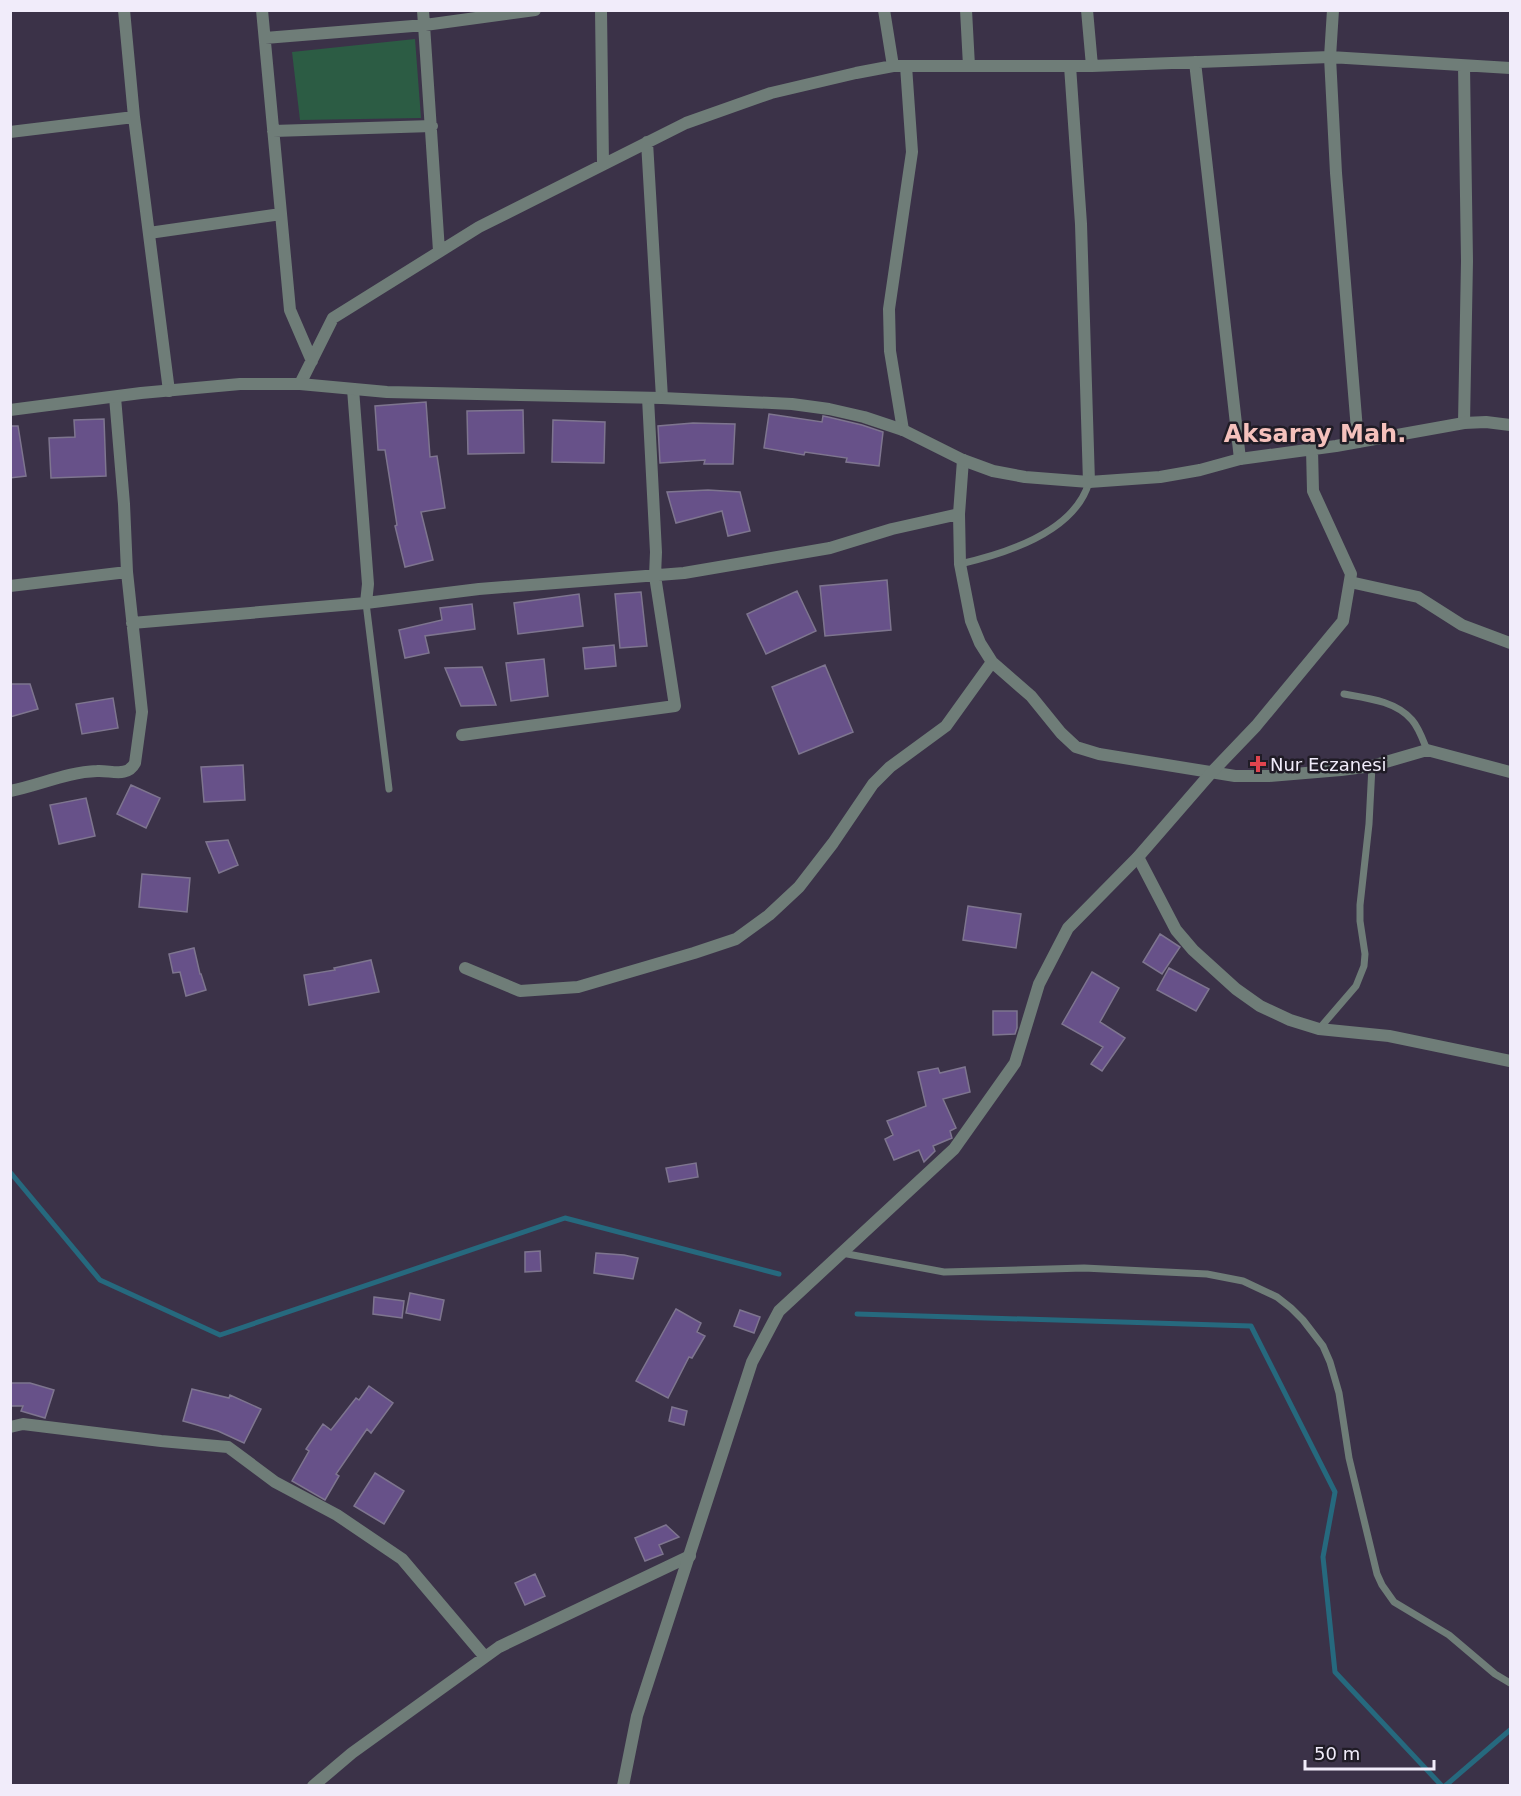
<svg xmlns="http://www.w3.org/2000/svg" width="1521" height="1796" font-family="'DejaVu Sans',sans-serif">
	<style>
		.green { fill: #2c5c44 }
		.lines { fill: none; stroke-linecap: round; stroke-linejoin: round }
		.stream { stroke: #26697e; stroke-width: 5 }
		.building { fill: #675189; stroke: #7e758f; stroke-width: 1.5 }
		.service { stroke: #6f7d78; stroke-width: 7 }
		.minor { stroke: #6f7d78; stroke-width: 12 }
		.tertiary { stroke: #6f7d78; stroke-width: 12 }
		.health-dot { fill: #e0444e; stroke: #201c26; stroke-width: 2 }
		.labels { text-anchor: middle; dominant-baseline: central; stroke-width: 5; stroke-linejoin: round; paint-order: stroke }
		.poi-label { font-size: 18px; fill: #f1ecfa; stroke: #201c26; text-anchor: start }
		.district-label { font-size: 24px; font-weight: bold; fill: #f5c1bc; stroke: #201c26 }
	</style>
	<rect width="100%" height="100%" fill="#3b3248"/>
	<path class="green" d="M415 39 421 118 300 120 292 52Z"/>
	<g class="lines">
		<path class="stream" d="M10 1172 100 1280 220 1335 565 1218 779 1274
			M857 1314 1251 1326 1335 1492 1323 1557 1335 1672 1442 1786
			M1445 1786 1510 1730"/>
	</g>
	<path class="building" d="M426 402 430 457 437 456 445 508 421 512 433 560 405 567 395 526 397 525 385 450H378L375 406Z
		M523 410 524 453 468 454 467 411Z
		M769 414 822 422 823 416 828 417 862 425 883 432 879 466 846 462 847 458 805 452 804 455 764 448Z
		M104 419 106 476 51 478 49 438 75 437 74 420Z
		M553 420 605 422 604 463 552 462Z
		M693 423 735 424 733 464H704L705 460 660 463 658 426Z
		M10 426H18L26 476 10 478Z
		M708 490 740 492 750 531 728 536 722 511 676 523 667 492Z
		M887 580 891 630 825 636 820 586Z
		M797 591 816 631 766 654 747 614Z
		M641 592 647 646 620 648 615 594Z
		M579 594 583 626 518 634 514 603Z
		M472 604 475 629 425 636 429 653 405 658 399 630 442 620 440 608Z
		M614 645 616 666 585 669 583 648Z
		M544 659 548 696 511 701 506 663Z
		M825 665 853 732 799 754 772 687Z
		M482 667 496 705 461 706 445 668Z
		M10 684H30L38 709 10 717Z
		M113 698 118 728 82 734 76 704Z
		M243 765 245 800 204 802 201 767Z
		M131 785 160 798 146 828 117 814Z
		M86 798 95 836 59 844 50 805Z
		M228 840 238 865 219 873 206 842Z
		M142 874 190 878 187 912 139 907Z
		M968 906 1021 914 1016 948 963 940Z
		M1160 934 1180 947 1162 974 1143 962Z
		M194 948 200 974H201L206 990 186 996 180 972 173 973 169 954Z
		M371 960 379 992 309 1005 304 975 335 970 334 968Z
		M1169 968 1209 989 1196 1011 1157 990Z
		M1092 972 1119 988 1100 1022 1125 1038 1102 1071 1091 1064 1103 1047 1062 1024Z
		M993 1011H1017V1028L1015 1034 993 1035Z
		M965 1067 970 1092 943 1099 956 1128 950 1131 952 1138 933 1146 935 1151 924 1162 919 1150 894 1160 885 1139 893 1135 887 1121 926 1106 918 1072 938 1068 940 1073Z
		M696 1163 698 1177 669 1182 666 1168Z
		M540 1251 541 1271 525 1272V1252Z
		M596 1253 624 1255 638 1258 633 1279 594 1273Z
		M410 1293 444 1300 440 1320 406 1313Z
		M374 1297 404 1301 402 1318 373 1314Z
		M676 1309 701 1323 697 1332 705 1336 692 1358 689 1357 668 1398 636 1381Z
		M740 1310 760 1317 754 1333 734 1326Z
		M10 1383H30L54 1390 45 1418 21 1411 23 1406H10Z
		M369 1386 393 1403 371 1433 367 1429 336 1474 339 1476 325 1500 292 1481 309 1451 306 1449 323 1424 331 1430 356 1398 359 1400Z
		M192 1389 229 1398 230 1395 261 1409 244 1443 218 1431 183 1421Z
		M672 1407 687 1411 684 1425 669 1421Z
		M375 1473 404 1491 384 1524 354 1506Z
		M666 1525 679 1537 659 1545 663 1554 645 1561 635 1538Z
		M535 1574 545 1596 525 1605 515 1583Z"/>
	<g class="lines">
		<path class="service" d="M960 564C1004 554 1075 532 1089 482
			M366 603 389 789
			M1344 694C1367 698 1396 701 1412 720 1419 728 1423 740 1427 750
			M1319 1029 1356 986 1364 966 1365 954 1360 921V905L1369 824 1372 766
			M842 1253 944 1272 1084 1268 1207 1274 1243 1281 1277 1297 1291 1308 1303 1320 1323 1346 1330 1362 1339 1393 1349 1458 1377 1574 1382 1585 1394 1602 1449 1635 1495 1674 1510 1683"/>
		<path class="minor" d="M124 10 134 117 169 391
			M262 10 290 310 312 361
			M423 10 439 251
			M601 10 603 164
			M884 10 893 66
			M966 10 969 66
			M1087 10 1092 66
			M1333 10 1330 57 1336 173 1358 442
			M265 38 425 25 535 10
			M1195 62 1240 459
			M1070 66 1081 224 1089 482
			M273 131 432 126
			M10 132 134 117
			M647 142 662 398
			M149 233 281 214
			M300 384 333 318 479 227 686 123 771 93 856 73 893 66H1092L1330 57 1510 68
			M353 389 368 584 366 603 479 589 684 573 830 548 892 529 959 514 963 460
			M1464 423 1467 261 1464 66
			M903 430 890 351 889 309 912 152 906 66
			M959 514 960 564 971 621 980 643 992 662 1031 696 1061 733 1076 747 1099 754 1235 776H1269L1341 770 1372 766 1427 750 1510 772
			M1350 582 1418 597 1462 625 1510 643
			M10 586 127 572
			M132 623 366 603
			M462 735 675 706 655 576 656 552 648 398
			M10 791C40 785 67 772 97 771 111 770 127 778 135 763L142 712 127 572 124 504 115 397
			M1138 857 1176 930 1193 950 1236 989 1260 1006 1290 1020 1319 1029 1389 1036 1510 1061
			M465 968 520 991 578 987 694 953 736 939 769 915 799 887 833 843 873 784 890 767 946 726 992 662
			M10 1427 23 1424 161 1441 228 1447 275 1482 337 1515 402 1559 485 1657
			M313 1786 352 1753 499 1647 690 1556"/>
		<path class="tertiary" d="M10 410 141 393 240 384H300L387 392 662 398 792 404 829 409 864 417 903 430 963 460 993 471 1025 477 1089 482 1160 477 1200 470 1240 459 1336 446 1464 423 1486 422 1510 425
			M623 1786 637 1716 752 1362 779 1311 954 1149 1015 1063 1039 984 1068 928 1138 857 1211 773 1256 726 1343 621 1351 574 1313 491 1312 449"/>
	</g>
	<path class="health-dot" d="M1255 755h6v6h6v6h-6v6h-6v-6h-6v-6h6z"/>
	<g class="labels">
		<g class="poi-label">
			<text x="1270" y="764">Nur Eczanesi</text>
		</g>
		<g class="district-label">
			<text x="1315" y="434">Aksaray Mah.</text>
		</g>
	</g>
	<rect width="1521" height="1796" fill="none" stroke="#f1ecfa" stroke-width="24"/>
	<path d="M1305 1760v9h129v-9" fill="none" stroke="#f1ecfa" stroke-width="3"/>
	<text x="1314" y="1760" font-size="18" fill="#f1ecfa" stroke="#201c26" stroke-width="4.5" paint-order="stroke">50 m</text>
</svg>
